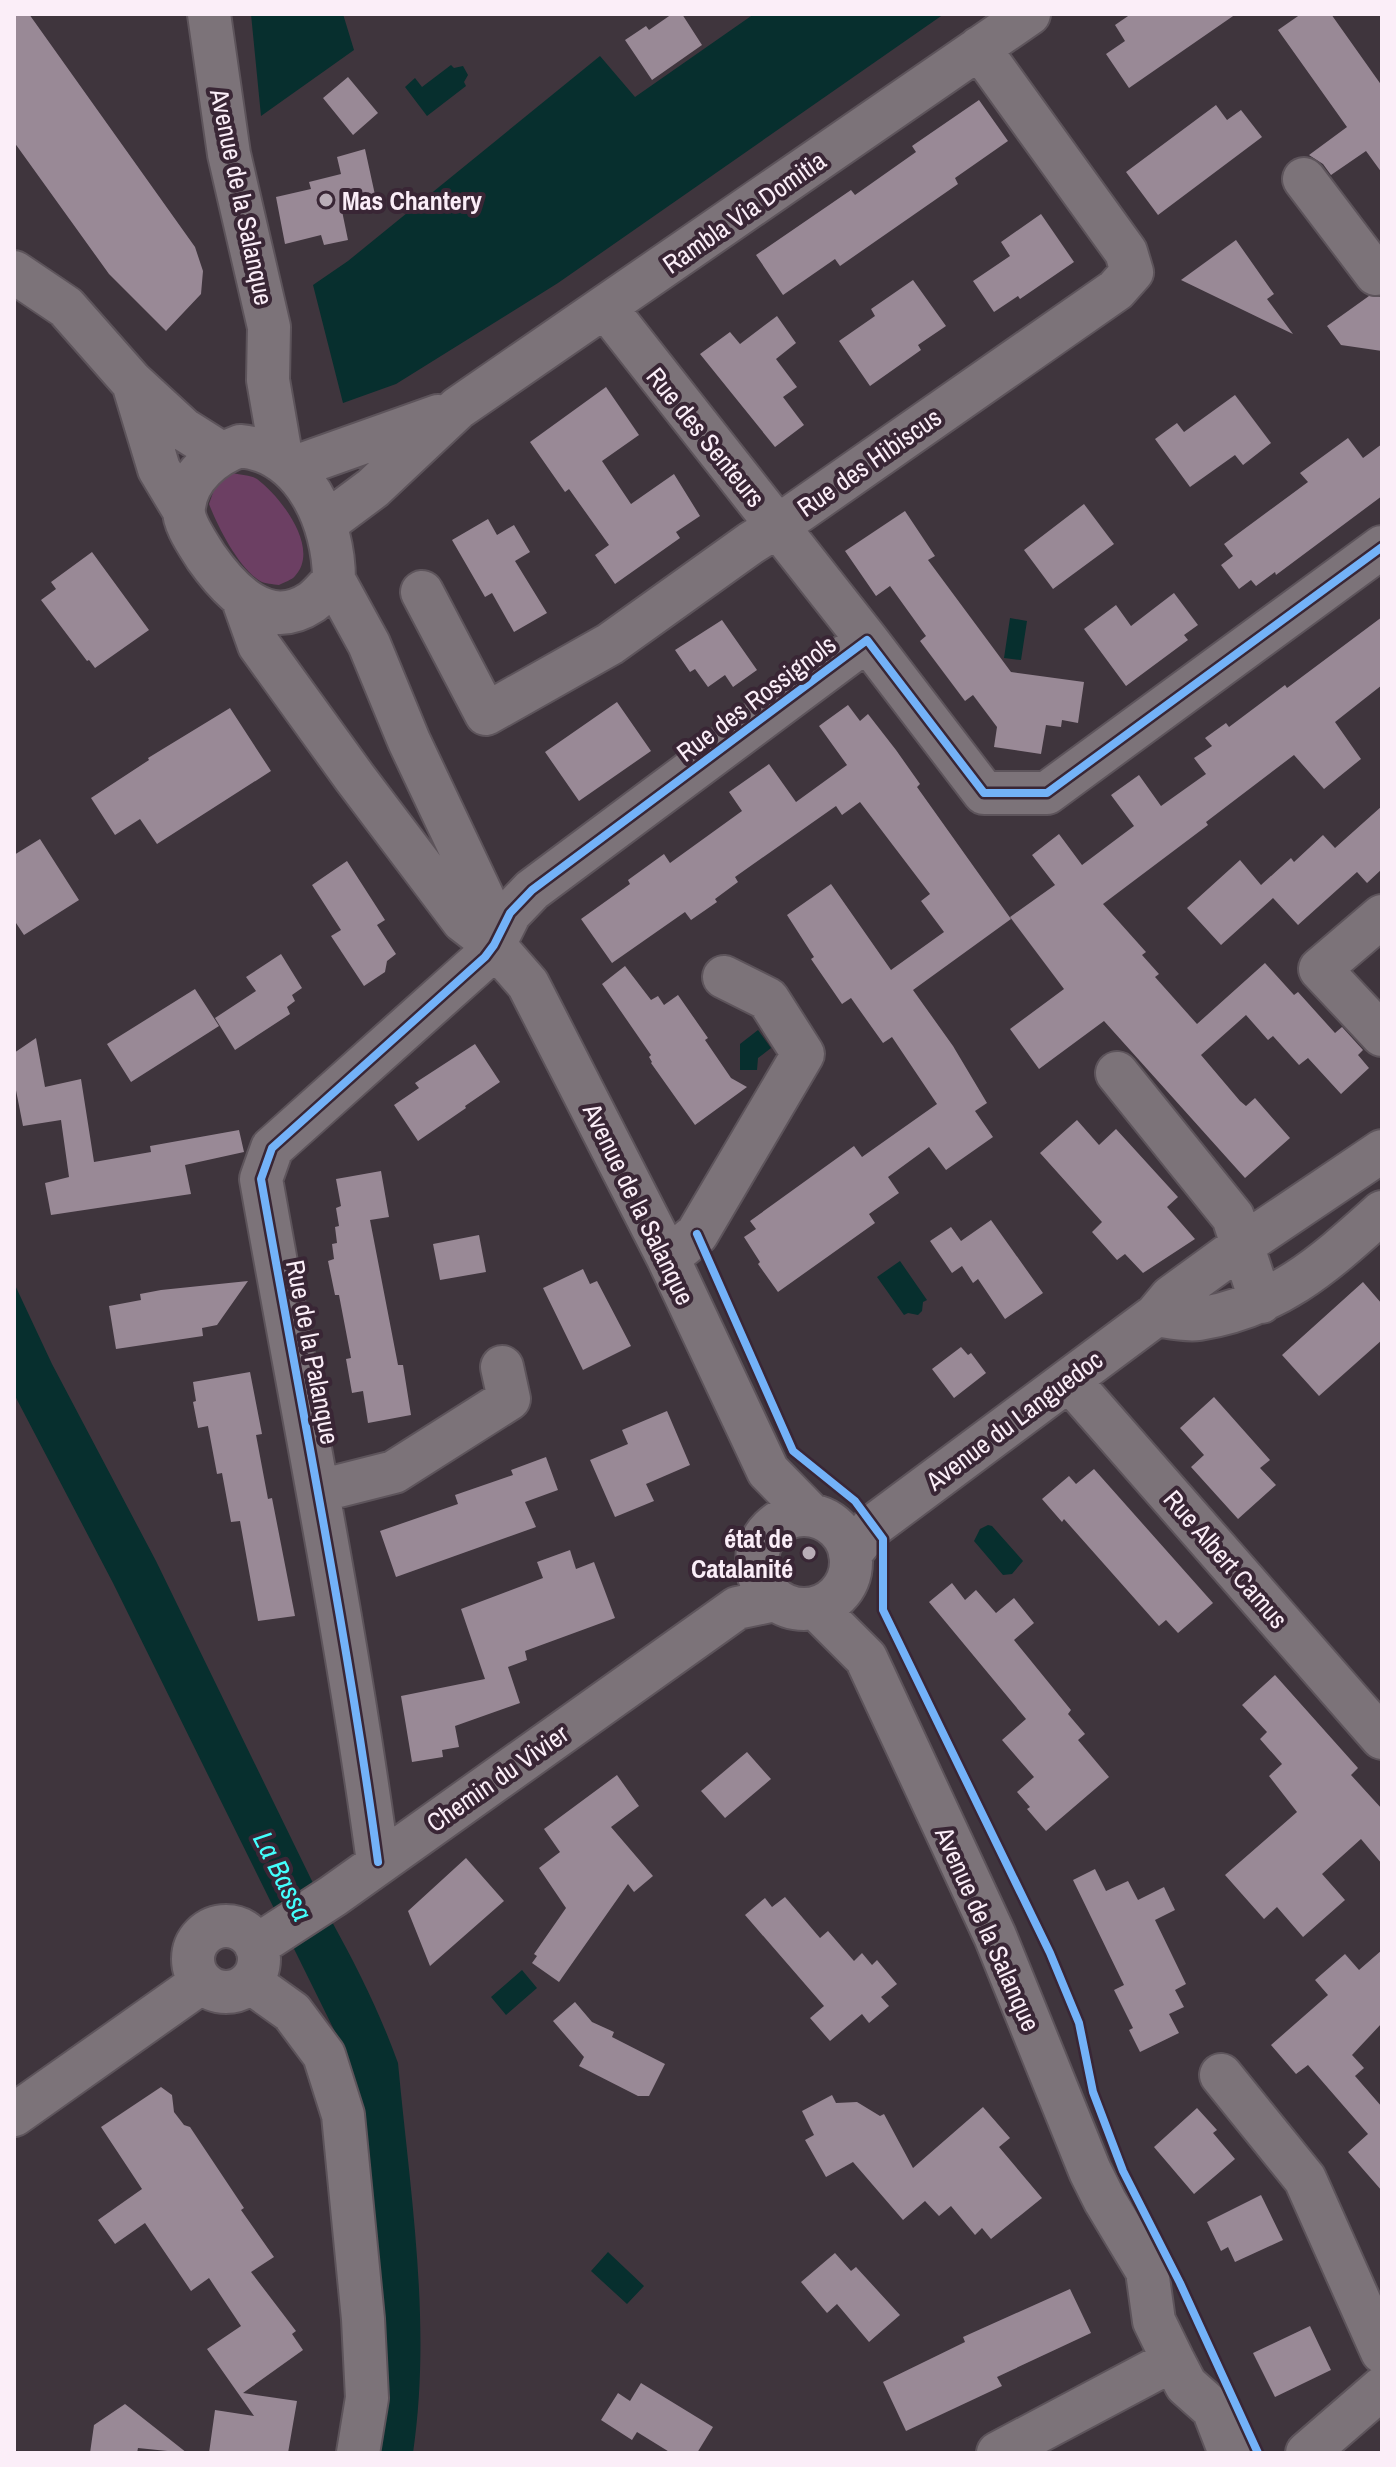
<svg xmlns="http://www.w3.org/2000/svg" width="1396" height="2467" font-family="'Archivo Narrow',sans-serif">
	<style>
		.green { fill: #6c3f63 }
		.water { fill: #072f2e }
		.building { fill: #998996 }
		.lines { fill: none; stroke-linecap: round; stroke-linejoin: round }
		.minor-casing { stroke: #5d545b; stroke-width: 46 }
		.minor { stroke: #7c7379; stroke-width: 42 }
		.cycleway-casing { stroke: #392635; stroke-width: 13 }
		.cycleway { stroke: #73b2f8; stroke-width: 8 }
		.poi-dot { fill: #b9adb7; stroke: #392635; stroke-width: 3 }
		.labels { text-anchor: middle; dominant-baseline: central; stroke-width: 8; stroke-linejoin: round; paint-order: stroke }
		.street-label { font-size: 26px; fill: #fbeef8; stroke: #392635 }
		.poi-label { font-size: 26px; font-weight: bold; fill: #fbeef8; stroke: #392635; text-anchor: start }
		.water-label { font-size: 28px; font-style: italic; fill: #43fffd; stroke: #392635 }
	</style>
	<rect width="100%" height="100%" fill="#3f353d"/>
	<path class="green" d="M233 473C241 475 251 475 257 479 280 496 321 548 295 576 292 580 284 582 279 585 273 584 265 584 260 581 238 567 218 527 209 504L216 484Z"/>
	<path class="water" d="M251 14H343L354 50 261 116Z
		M754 14H944L558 283 396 384 343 403 313 285 348 261 600 56 635 97Z
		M451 65 454 68 463 66 468 75 464 82 466 86 427 116 405 87 415 78 422 87Z
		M1010 618 1027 621 1021 660 1004 658Z
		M758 1030 771 1048 758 1058 757 1070H740V1044Z
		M900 1261 927 1300 923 1302 922 1311 918 1315 908 1313 904 1315 877 1277Z
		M14 1283 52 1364 156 1561 331 1920C357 1967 380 2013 398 2063 410 2192 432 2324 413 2453H370L360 2100 349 2060 113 1583 14 1394Z
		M988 1525 992 1526 1023 1561 1012 1574 1003 1575 974 1541 980 1529Z
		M522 1970 537 1988 506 2015 491 1997Z
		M608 2252 644 2286 627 2304 591 2271Z"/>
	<path class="building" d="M14 14H29L195 247 203 271 201 294 166 331 109 274 14 142Z
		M672 14H682L702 45 652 80 625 40 646 26 649 30Z
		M1131 14H1236L1129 88 1106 54 1125 41 1115 25Z
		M1301 14H1331L1382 86V173L1366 151 1331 175 1323 164 1309 155 1347 127 1278 30Z
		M348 77 378 113 353 135 323 98Z
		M979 100 1008 141 955 178 958 184 840 266 835 259 783 295 756 255 851 190 855 195 916 152 912 146Z
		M1216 105 1227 120 1241 110 1262 137 1158 215 1126 172Z
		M365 149 377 204 342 211 348 240 324 245 321 235 285 244 276 197 311 189 309 182 341 174 337 157Z
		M1041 214 1074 262 1020 299 1018 296 994 312 973 281 1010 256 1001 242Z
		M1236 240 1274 294 1267 299 1293 334 1181 280Z
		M913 280 946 326 918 345 921 350 870 386 839 341 875 316 871 309Z
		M1369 296 1382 297V351L1341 345 1327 326Z
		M777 316 796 343 776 359 797 387 783 397 804 425 775 447 700 354 730 332 740 344Z
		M606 387 639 435 602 461 631 504 674 474 700 516 676 532 680 538 615 584 595 555 609 545 569 489 565 492 530 442Z
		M1235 395 1271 443 1243 465 1235 455 1190 487 1155 439 1177 423 1184 432Z
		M1348 438 1363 458 1382 444V496L1276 575 1275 572 1256 586 1251 580 1239 589 1221 565 1233 556 1224 544 1308 482 1300 473Z
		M1084 504 1114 544 1053 589 1024 550Z
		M905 511 935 556 928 560 1011 672 1084 682 1078 723 1062 720 1061 727 1046 725 1041 754 994 747 997 727 973 695 965 701 920 641 926 636 890 586 876 596 845 551Z
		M488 519 497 535 514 525 530 552 515 561 547 613 514 632 492 593 485 597 452 540Z
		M92 552 149 630 95 668 89 660 87 661 41 600 56 589 51 582Z
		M1174 593 1198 625 1184 635 1188 640 1126 686 1084 629 1116 605 1131 626Z
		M1382 617V685L1335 722 1361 759 1324 789 1294 755 1206 822 1208 825 1103 904 1146 952 1142 955 1159 974 1155 977 1197 1024 1265 963 1294 995 1298 992 1335 1033 1342 1027 1363 1050 1358 1055 1369 1068 1341 1094 1308 1058 1299 1065 1273 1036 1268 1040 1246 1015 1201 1055 1240 1101 1246 1106 1255 1098 1290 1138 1245 1178 1104 1021 1039 1069 1010 1029 1064 989 1010 917 1055 885 1032 855 1059 834 1082 865 1134 826 1111 795 1139 775 1161 806 1206 774 1194 758 1212 746 1205 738 1226 723 1229 727 1285 685 1287 688Z
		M722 620 757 670 733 687 725 675 708 687 695 669 690 672 675 650Z
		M617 702 651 751 579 801 545 752Z
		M848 705 860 721 868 714 896 750 920 784 917 787 1011 919 913 990 953 1046 987 1103 975 1111 993 1137 946 1170 929 1147 888 1177 899 1193 869 1214 875 1223 778 1292 758 1264 760 1262 744 1237 756 1229 750 1221 854 1146 862 1157 937 1104 892 1037 883 1043 851 998 842 1004 811 959 814 957 787 915 831 884 891 970 944 932 921 901 930 894 860 802 842 815 836 806 735 877 738 882 715 899 717 902 691 920 685 912 612 963 581 919 630 884 628 880 664 854 670 863 742 811 729 792 769 764 796 802 847 765 819 726Z
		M230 708 271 771 157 844 140 819 115 835 91 798 149 760 148 758Z
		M1382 806V869L1367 883 1357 872 1298 925 1273 898 1221 945 1187 908 1240 860 1261 885 1291 858 1294 862 1323 835 1335 848Z
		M40 839 79 900 24 935 14 920V855Z
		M347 861 385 920 377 925 396 954 387 961 385 972 364 986 331 936 341 930 312 885Z
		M281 954 302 988 292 995 295 1001 287 1007 290 1014 235 1050 215 1018 256 991 246 977Z
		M625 966 651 1000 658 996 664 1005 678 995 708 1038 705 1040 731 1078 747 1087 695 1125 651 1063 652 1062 649 1057 651 1055 602 984Z
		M195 989 219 1026 131 1082 107 1044Z
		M36 1038 45 1087 81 1079 94 1162 151 1152 150 1146 239 1130 244 1152 185 1165 191 1194 51 1215 45 1183 69 1177 61 1120 23 1126 14 1080V1053Z
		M475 1044 500 1082 465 1106 466 1108 418 1141 394 1105 419 1088 415 1083Z
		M1077 1120 1099 1145 1116 1129 1178 1197 1167 1207 1195 1239 1143 1273 1125 1254 1117 1260 1092 1232 1102 1222 1040 1153Z
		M381 1171 389 1217 370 1220 398 1365H403L411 1415 368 1423 363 1391 352 1393 346 1359 351 1358 339 1295H335L328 1261 334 1259 332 1244 337 1243 335 1227 339 1226 336 1208 341 1206 336 1179Z
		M991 1220 1043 1293 1005 1319 978 1279 973 1283 962 1266 952 1273 930 1241 951 1227 961 1241Z
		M479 1235 486 1272 440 1280 433 1244Z
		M583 1269 590 1284 597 1281 631 1346 583 1370 543 1288Z
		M248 1281 217 1325 202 1328 203 1336 116 1349 109 1306 141 1300 140 1294 161 1290Z
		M1363 1282 1382 1304V1340L1319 1396 1282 1355Z
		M961 1347 968 1355 971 1353 986 1373 954 1398 932 1369Z
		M250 1372 262 1434 256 1435 268 1499 272 1498 295 1616 258 1621 240 1521 231 1522 222 1473 217 1474 208 1426 198 1428 193 1402 196 1401 193 1382Z
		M1214 1397 1270 1460 1260 1468 1276 1485 1238 1519 1191 1467 1204 1455 1180 1428Z
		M667 1411 690 1465 646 1484 654 1501 615 1517 590 1460 628 1444 622 1430Z
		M546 1457 558 1490 525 1502 536 1527 396 1577 380 1531 458 1504 455 1495 513 1475 511 1470Z
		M1094 1469 1213 1603 1178 1633 1166 1620 1159 1626 1064 1519 1062 1522 1042 1499 1069 1476 1076 1484Z
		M570 1550 576 1569 594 1562 615 1618 525 1651 527 1660 508 1667 520 1703 455 1726 459 1747 442 1750 443 1757 412 1762 401 1696 485 1679 461 1609 543 1578 537 1562Z
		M952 1583 965 1600 976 1590 996 1613 1014 1598 1034 1623 1014 1640 1071 1710 1068 1714 1085 1734 1078 1740 1109 1777 1046 1831 1027 1809 1030 1807 1017 1792 1034 1777 1002 1740 1026 1719 929 1602Z
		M1275 1675 1358 1768 1351 1775 1382 1809V1864L1361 1839 1322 1874 1345 1900 1303 1937 1277 1907 1264 1919 1225 1875 1297 1812 1269 1776 1282 1764 1260 1739 1267 1732 1242 1705Z
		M747 1752 771 1779 725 1818 701 1791Z
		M617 1775 639 1806 611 1827 653 1876 634 1892 628 1884 559 1982 532 1963 537 1956 534 1954 566 1908 539 1868 560 1852 544 1829Z
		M466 1858 504 1901 430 1966 408 1911Z
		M1095 1869 1106 1891 1128 1881 1138 1900 1164 1887 1175 1910 1155 1920 1186 1984 1175 1990 1184 2007 1169 2014 1179 2033 1140 2052 1129 2030 1133 2028 1114 1990 1124 1985 1073 1880Z
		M785 1897 820 1938 828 1931 854 1961 862 1953 872 1965 877 1960 897 1984 881 1997 889 2006 869 2023 862 2014 830 2041 810 2018 824 2006 745 1915 765 1898 772 1907Z
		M1382 1950V2023L1352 2055 1364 2068 1355 2076 1382 2107V2191L1348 2152 1368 2134 1308 2065 1296 2074 1271 2045 1328 1995 1315 1980 1345 1954 1359 1970Z
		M575 2002 592 2022 614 2032 612 2037 665 2064 649 2096H638L579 2066 584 2057 553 2021Z
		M161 2087 172 2095 174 2112 184 2125 190 2127 244 2208 241 2210 274 2257 251 2272 296 2331 292 2334 303 2350 243 2393 297 2401 288 2453H209L215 2410 254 2416 207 2349 241 2326 209 2278 191 2291 145 2223 115 2244 98 2220 142 2189 101 2127Z
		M832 2095 836 2103 857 2102 880 2116 884 2114 913 2168 983 2107 1010 2138 999 2147 1042 2198 991 2239 982 2228 975 2235 951 2206 939 2216 925 2201 903 2220 853 2162 826 2177 805 2140 814 2135 802 2111Z
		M1197 2108 1217 2130 1213 2133 1235 2159 1194 2194 1154 2147Z
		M1261 2195 1283 2240 1235 2262 1228 2247 1221 2251 1207 2222Z
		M835 2253 851 2271 856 2267 900 2315 869 2342 837 2304 827 2313 801 2282Z
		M1070 2289 1091 2333 997 2377 1002 2386 906 2431 883 2382 965 2342 963 2337Z
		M1310 2326 1331 2370 1275 2397 1253 2353Z
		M641 2383 713 2427 697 2453H671L637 2432 632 2440 601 2420 618 2393 630 2401Z
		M125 2404 187 2453 138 2448 137 2453H90L94 2425Z"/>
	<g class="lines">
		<g class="minor-casing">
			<path id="minor" d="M209 14 229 154 269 327 268 380 282 461
				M1304 179 1376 274 1382 270
				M14 272 66 307 132 382 183 429 221 453
				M606 308 867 640
				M133 383 159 469 183 509
				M240 446C304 452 334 522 334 580 327 587 320 596 312 602 267 632 230 591 206 557 198 544 182 522 184 507 187 477 214 455 240 446Z
				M292 468 438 416
				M326 523 373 488 458 408 1029 14
				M334 580 369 644 409 741 488 908 494 945
				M422 592 486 714 610 644 751 543 778 526 1116 290 1132 272 1126 252 979 48
				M243 600 259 645 355 778 463 921 494 945 528 984 668 1258 768 1471 811 1515
				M1382 916 1320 969 1382 1035
				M1117 1073 1233 1217 1261 1302
				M668 1258 697 1234 803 1054 768 999 724 977
				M1156 1315C1169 1317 1185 1321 1199 1319 1279 1306 1324 1264 1382 1212
				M1069 1380 1382 1738
				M319 1491 394 1472 509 1399 502 1367
				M757 1562a47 47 0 1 1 94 0a47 47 0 1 1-94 0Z
				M850 1554 873 1526 1156 1315 1171 1297 1241 1246 1382 1151
				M816 1608 866 1658 995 1936 1090 2171 1105 2201 1147 2271 1154 2321 1173 2360 1186 2385 1213 2409 1230 2453
				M378 1862C347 1633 301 1406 261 1179L272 1148 485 957 494 945 510 913 532 890 867 640 984 793H1047L1382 547
				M193 1959a33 33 0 1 1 66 0a33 33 0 1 1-66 0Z
				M256 1946 333 1896 737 1608 775 1600
				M250 1982 292 2012 324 2055 343 2115 363 2319 367 2398 358 2453
				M1221 2075 1305 2179 1382 2352
				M14 2115 202 1982
				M998 2453 1173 2360
				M1307 2453 1382 2388"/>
		</g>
		<use href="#minor" class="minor"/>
		<g class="cycleway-casing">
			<path id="cycleway" d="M697 1234 793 1451 855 1501 883 1539V1610L1050 1953 1079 2023 1093 2092 1123 2171 1180 2283 1258 2453
				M378 1862C347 1633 301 1406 261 1179L272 1148 485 957 494 945 510 913 532 890 867 640 984 793H1047L1382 547"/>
		</g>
		<use href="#cycleway" class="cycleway"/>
	</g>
	<g class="poi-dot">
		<circle cx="326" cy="200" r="8"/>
		<circle cx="809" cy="1553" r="8"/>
	</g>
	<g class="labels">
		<g class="street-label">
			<text transform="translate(242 197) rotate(78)">Avenue de la Salanque</text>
			<text transform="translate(744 212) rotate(-35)">Rambla Via Domitia</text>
			<text transform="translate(706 437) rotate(51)">Rue des Senteurs</text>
			<text transform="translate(869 462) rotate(-35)">Rue des Hibiscus</text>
			<text transform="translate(756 698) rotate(-37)">Rue des Rossignols</text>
			<text transform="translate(639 1204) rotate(64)">Avenue de la Salanque</text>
			<text transform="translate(313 1352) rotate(79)">Rue de la Palanque</text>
			<text transform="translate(1014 1420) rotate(-37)">Avenue du Languedoc</text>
			<text transform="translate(1226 1559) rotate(49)">Rue Albert Camus</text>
			<text transform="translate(497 1778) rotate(-35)">Chemin du Vivier</text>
			<text transform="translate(988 1929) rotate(66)">Avenue de la Salanque</text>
		</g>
		<g class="poi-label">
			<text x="342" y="200">Mas Chantery</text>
			<text x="793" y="1538" text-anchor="end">état de<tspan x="793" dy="30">Catalanité</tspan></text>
		</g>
		<g class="water-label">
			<text transform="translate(283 1876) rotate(63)">La Bassa</text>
		</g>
	</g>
	<rect width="1396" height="2467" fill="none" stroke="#fbeef8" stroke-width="32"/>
</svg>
